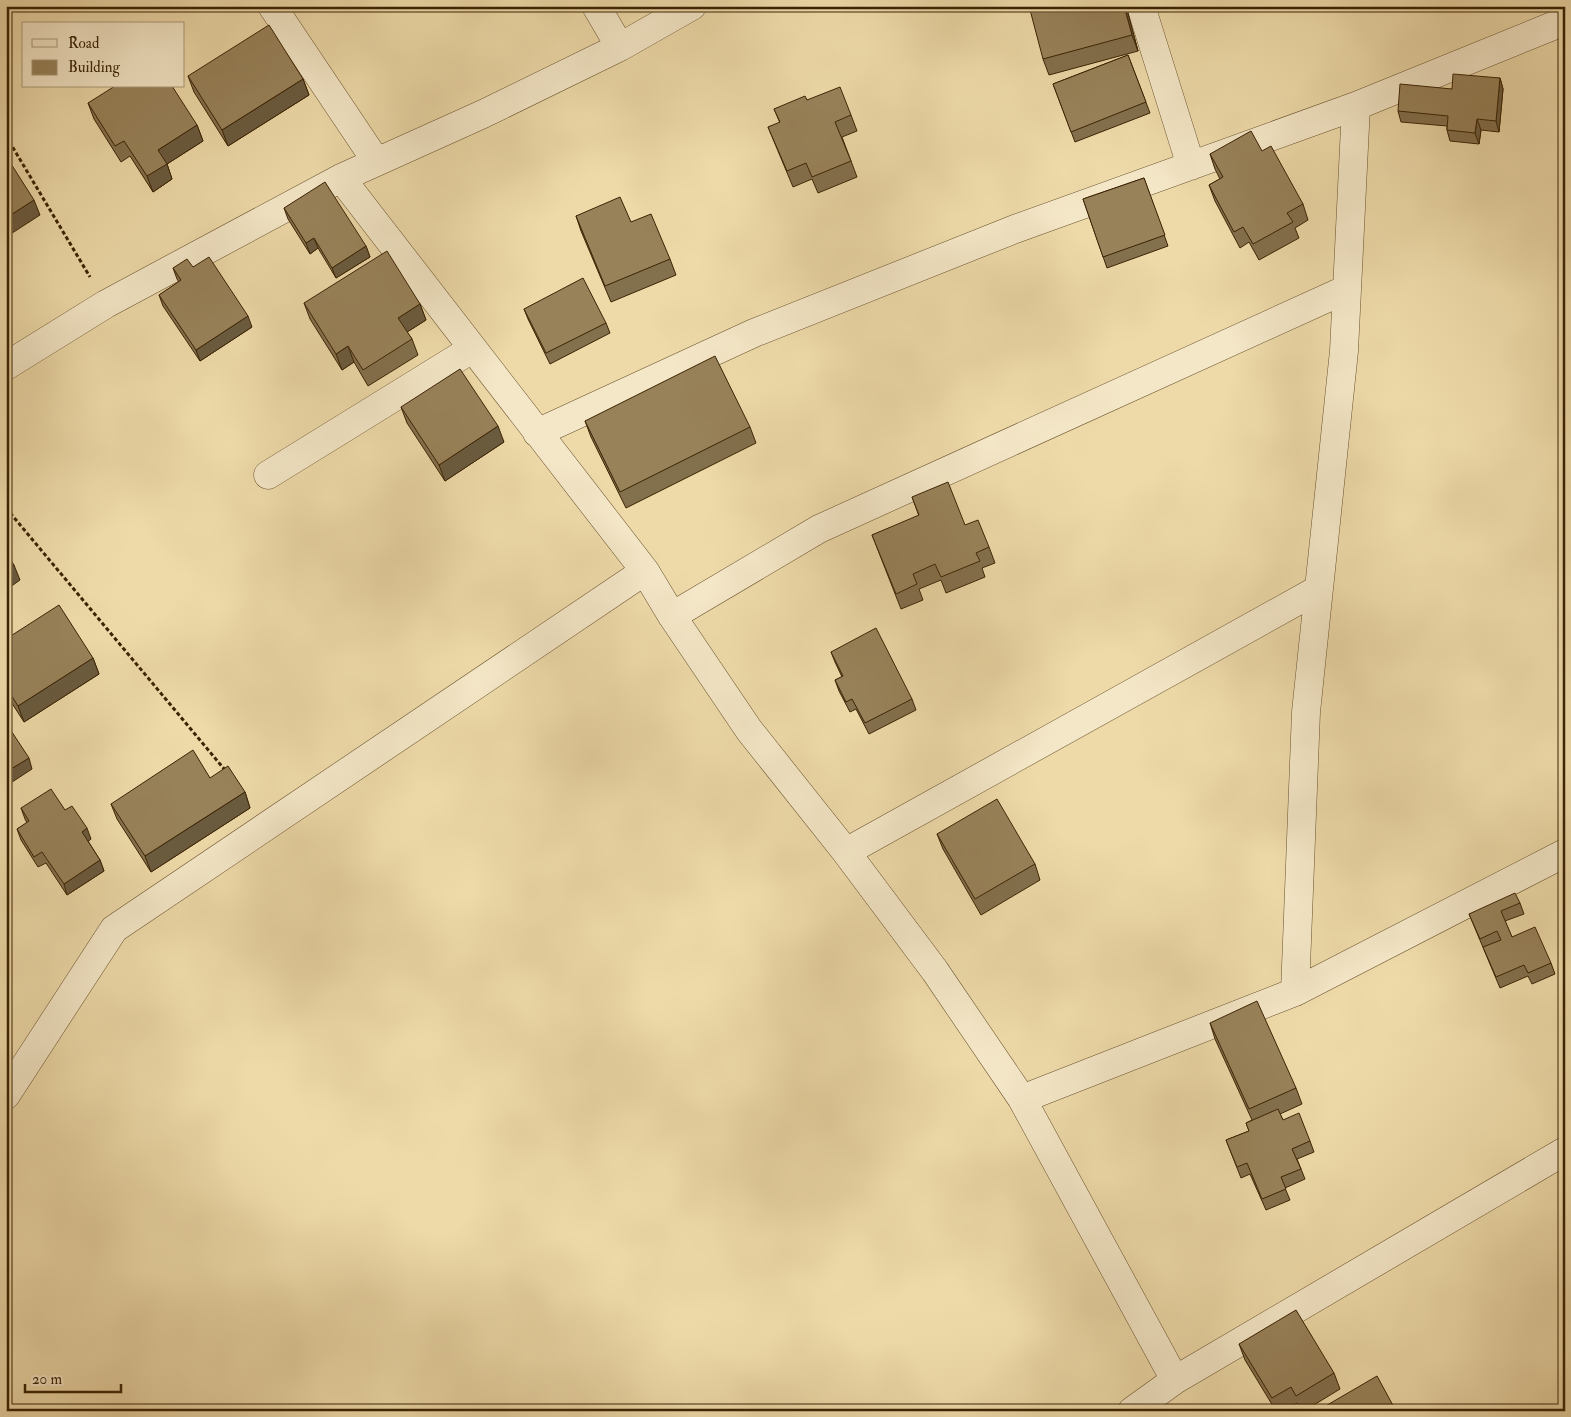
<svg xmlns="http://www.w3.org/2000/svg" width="1571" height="1417" font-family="'IM FELL Double Pica',serif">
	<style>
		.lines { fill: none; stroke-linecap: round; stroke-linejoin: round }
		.minor-casing { stroke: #68512d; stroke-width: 29 }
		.path { stroke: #3b2304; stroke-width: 3; stroke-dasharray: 4 2.5; stroke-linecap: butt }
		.minor { stroke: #f4e7c7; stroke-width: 28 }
		.wall { fill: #83704d; stroke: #3b2304 }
		.shaded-wall { fill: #6a5b3f; stroke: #3b2304 }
		.building { fill: #98825a; stroke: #3b2304 }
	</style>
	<rect width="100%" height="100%" fill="#eedaa9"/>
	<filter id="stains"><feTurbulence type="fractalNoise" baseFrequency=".004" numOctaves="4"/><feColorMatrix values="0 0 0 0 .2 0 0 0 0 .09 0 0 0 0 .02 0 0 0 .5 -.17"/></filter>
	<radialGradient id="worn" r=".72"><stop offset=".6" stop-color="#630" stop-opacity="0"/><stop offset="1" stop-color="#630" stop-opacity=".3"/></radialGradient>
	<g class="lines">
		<g class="minor-casing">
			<path id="minor" d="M272 6 376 161
				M596 6 620 47
				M1141 6 1191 166
				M341 178 645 571 672 616 749 730 846 852 935 971 1022 1099 1175 1380
				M6 366 106 304 341 178 483 114 620 47 692 6
				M537 433 754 333 1015 229 1356 106 1565 21
				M268 475 472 349
				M672 616 819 529 1347 289
				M846 852 1319 589
				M1295 992 1306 712 1344 351 1356 106
				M6 1095 114 929 645 571
				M1022 1099 1295 992 1565 853
				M1132 1411 1175 1380 1565 1151"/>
		</g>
		<path class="path" d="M6 136 90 277
			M6 508 225 770"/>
		<use href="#minor" class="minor"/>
	</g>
	<path class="wall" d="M1126 6 1138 51 1049 75 1043 59Z
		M1128 55 1150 113 1075 142 1053 84Z
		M188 76 303 79 309 95 228 146 194 92Z
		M1500 78 1503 89 1499 132 1481 130 1479 144 1450 141 1447 130V126L1401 122 1398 111 1452 89Z
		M807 100 851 115 857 131 842 137 857 177 818 193 812 179 793 187 768 127 780 123 774 109Z
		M88 103 197 125 203 141 167 164 172 179 153 192 130 156 121 162 94 119Z
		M1262 151 1303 204 1308 220 1295 228 1299 238 1259 260 1249 242 1240 248 1215 201 1209 185 1220 179 1215 169 1210 154Z
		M1144 178 1168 246 1107 268 1083 199Z
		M284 208 366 246 370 257 336 278 318 248 310 254 288 219Z
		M576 216 631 222 670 259 676 275 611 302 581 231Z
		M193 267 252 327 200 361 163 306 159 295 179 282 177 279 173 268Z
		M304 303 420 304 426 320 407 332 412 339 418 355 368 386 354 362 342 370 310 319Z
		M524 309 606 323 610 333 550 364 528 319Z
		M401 407 504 442 445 481 407 423Z
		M585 421 750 427 756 443 626 508 591 437Z
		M912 497 965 525 989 547 995 563 982 568 985 577 946 593 941 580 919 589 923 600 901 609 872 535 919 516Z
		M6 639 93 658 99 674 24 722 6 694Z
		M831 652 912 699 916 710 869 734 856 709 850 712 839 691 835 680 842 677 835 662Z
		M210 778 245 792 250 808 151 872 117 819 111 804Z
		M21 808 65 810 91 839 88 841 100 860 104 871 67 895 46 863 38 867 21 840 17 829 27 823 25 819Z
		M937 834 1035 864 1040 880 981 915 943 849Z
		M1520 903 1524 914 1505 921 1512 937 1551 963 1555 974 1532 984 1528 976 1500 988 1469 914Z
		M1210 1023 1296 1088 1302 1104 1280 1114 1283 1120 1310 1141 1314 1152 1297 1159 1305 1179 1285 1188 1290 1200 1266 1210 1250 1174 1241 1178 1226 1140 1249 1131 1246 1123 1252 1120 1215 1039Z
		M1239 1344 1334 1373 1340 1389 1304 1411H1302L1297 1403 1283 1411H1276L1245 1360Z"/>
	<path class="shaded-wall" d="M1124 6H1126L1138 51 1132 35Z
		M1500 78 1503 89 1499 132 1496 121Z
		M303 79 309 95 228 146 222 130Z
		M1477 119 1481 130 1479 144 1475 133Z
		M197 125 203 141 167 164 172 179 153 192 147 176 158 150Z
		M34 200 40 215 6 237V218Z
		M314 238 318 248 310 254 306 243Z
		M366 246 370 257 336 278 332 268Z
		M420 304 426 320 404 334 398 318Z
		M248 316 252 327 200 361 196 350Z
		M348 346 354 362 342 370 336 354Z
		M498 426 504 442 445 481 439 465Z
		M14 565 20 580 6 590V570Z
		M93 658 99 674 24 722 18 706Z
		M29 758 32 769 6 786V772Z
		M245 792 250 808 151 872 145 856Z
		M87 828 91 839 86 843 82 832Z
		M100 860 104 871 67 895 64 884Z"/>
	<path class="building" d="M1029 6H1124L1132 35 1043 59Z
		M269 25 303 79 222 130 188 76Z
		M1128 55 1146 102 1071 132 1053 84Z
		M1453 74 1500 78 1496 121 1477 119 1475 133 1447 130 1448 116 1398 111 1400 84 1452 89Z
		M115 86H172L197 125 158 150 167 164 147 176 124 141 115 146 88 103Z
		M840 87 851 115 835 122 851 161 812 177 806 163 787 171 768 127 780 122 774 109 805 96 807 100Z
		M1251 131 1262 151 1271 146 1303 204 1287 213 1293 222 1253 244 1243 227 1234 232 1209 185 1223 177 1210 154Z
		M6 156 34 200 6 218Z
		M1144 178 1165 235 1103 257 1083 199Z
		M325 182 366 246 332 268 314 238 306 243 284 208Z
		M620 197 631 222 651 214 670 259 605 286 576 216Z
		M387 251 420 304 398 318 412 339 363 370 348 346 336 354 304 303Z
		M209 257 248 316 196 350 159 295 181 280 173 268 187 259 193 267Z
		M583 278 606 323 546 353 524 309Z
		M715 356 750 427 620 492 585 421Z
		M460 369 498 426 439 465 401 407Z
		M948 482 965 525 978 520 989 547 976 553 980 561 941 577 935 564 913 574 917 584 896 594 872 535 919 515 912 497Z
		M6 552 14 565 6 570Z
		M59 605 93 658 18 706 6 687V639Z
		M876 628 912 699 865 723 852 699 846 702 835 680 843 676 831 652Z
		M6 723 29 758 6 772Z
		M193 750 210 778 228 766 245 792 145 856 111 804Z
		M51 789 65 810 72 806 87 828 82 832 100 860 64 884 42 852 34 857 17 829 29 821 21 808Z
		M997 799 1035 864 975 899 937 834Z
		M1515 893 1520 903 1501 911 1512 937 1535 927 1551 963 1528 973 1524 965 1496 977 1483 947 1501 940 1497 931 1480 939 1469 914Z
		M1257 1001 1296 1088 1249 1109 1210 1023Z
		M1278 1109 1283 1120 1299 1113 1310 1141 1292 1149 1301 1169 1281 1177 1286 1189 1262 1199 1247 1163 1237 1167 1226 1140 1249 1131 1246 1123Z
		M1296 1310 1334 1373 1296 1396 1291 1387 1272 1398 1239 1344Z
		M1377 1376 1396 1411H1317Z"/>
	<rect width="1571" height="1417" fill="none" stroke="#eedaa9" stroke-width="25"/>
	<rect x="8" y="8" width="1556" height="1402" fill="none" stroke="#3b2304" stroke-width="2.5"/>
	<rect x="12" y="12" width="1546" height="1392" fill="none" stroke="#3b2304"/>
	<rect x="22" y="22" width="162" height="65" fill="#f4e7c7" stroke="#aa9979"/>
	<rect x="32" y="39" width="25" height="8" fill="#f4e7c7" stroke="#aa9979"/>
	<text x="68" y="48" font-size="15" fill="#3b2304">Road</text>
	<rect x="32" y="60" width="25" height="15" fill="#98825a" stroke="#aa9979"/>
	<text x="68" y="72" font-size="15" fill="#3b2304">Building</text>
	<path d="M25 1384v8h96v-8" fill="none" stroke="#3b2304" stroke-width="2.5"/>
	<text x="32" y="1384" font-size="15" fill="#3b2304" stroke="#f4e7c7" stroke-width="4" paint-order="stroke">20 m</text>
	<rect width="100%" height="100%" filter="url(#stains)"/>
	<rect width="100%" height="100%" fill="url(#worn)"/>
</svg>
